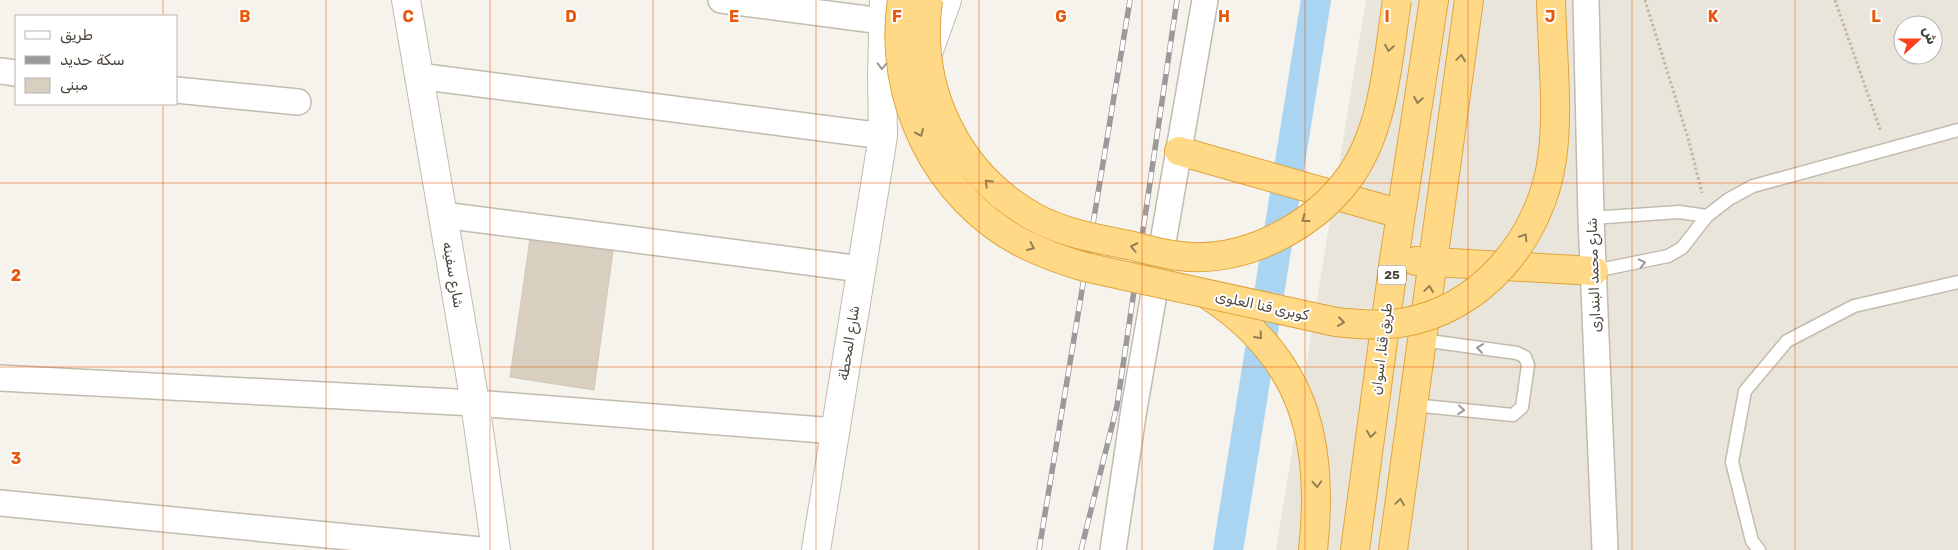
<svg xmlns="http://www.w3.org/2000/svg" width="1958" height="550" font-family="Rubik,Cairo,sans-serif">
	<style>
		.residential { fill: #eae5da; fill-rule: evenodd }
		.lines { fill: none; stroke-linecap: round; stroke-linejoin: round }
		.canal { stroke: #a9d4f2; stroke-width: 30 }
		.building { fill: #d8cfc1; stroke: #d3c7b4 }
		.service-casing { stroke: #c2bbae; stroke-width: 15 }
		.minor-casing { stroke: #c2bbae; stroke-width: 28 }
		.tertiary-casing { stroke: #c2bbae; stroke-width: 30 }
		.trunk-casing { stroke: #e0a43c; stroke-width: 30 }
		.path { stroke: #c4b79f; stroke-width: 3; stroke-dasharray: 2.5 2.5; stroke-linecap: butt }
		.service { stroke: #fff; stroke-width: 12 }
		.minor { stroke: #fff; stroke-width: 25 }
		.tertiary { stroke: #fff; stroke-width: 28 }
		.trunk { stroke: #ffd985; stroke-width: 28 }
		.rail-casing { stroke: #9a9a9a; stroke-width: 5.5 }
		.rail { stroke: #fff; stroke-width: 4; stroke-dasharray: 11; stroke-linecap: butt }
		.trunk-bridge-casing { stroke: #e0a43c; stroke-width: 30; stroke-linecap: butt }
		.trunk-bridge { stroke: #ffd985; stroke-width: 28 }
		.oneway { stroke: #938057 }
		.oneway2 { stroke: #9c9892 }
		.grid { fill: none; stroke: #e8590c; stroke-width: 1; stroke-opacity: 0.55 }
		.labels { text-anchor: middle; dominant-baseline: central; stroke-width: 4; stroke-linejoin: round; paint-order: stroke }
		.shield { fill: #fff; stroke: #817c74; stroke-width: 1 }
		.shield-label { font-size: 12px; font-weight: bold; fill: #4b4439 }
		.street-label { font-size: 14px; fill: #4b4439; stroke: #fff }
		.grid-label { font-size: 16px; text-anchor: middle; font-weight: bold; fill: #e8590c; stroke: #fff; stroke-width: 4; stroke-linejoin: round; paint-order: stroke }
	</style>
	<rect width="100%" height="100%" fill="#f6f3ec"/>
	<path class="residential" d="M1366 0H1958V550H1276ZM1903 25H1933V55H1903Z"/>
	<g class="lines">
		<path class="canal" d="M1228 550 1316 0"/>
	</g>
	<path class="building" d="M530 239 613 251 594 390 510 377Z"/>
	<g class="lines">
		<g class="service-casing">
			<path id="service" d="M1591 218 1679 212 1707 216
				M1594 271 1668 256 1682 248 1707 216 1729 199 1753 186 1958 130
				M1413 405 1513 415 1522 407 1528 365 1525 357 1517 353 1422 340
				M1759 550 1752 541 1732 462 1745 391 1787 341 1854 306 1958 282"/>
		</g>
		<g class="minor-casing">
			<path id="minor" d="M721 0 882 21
				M1586 0 1591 218 1605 550
				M0 71 16 73
				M418 76 883 136
				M176 90 298 102
				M443 215 861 269
				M0 378 475 403 835 431
				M0 503 481 550
				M1113 550 1134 409 1205 0"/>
		</g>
		<g class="tertiary-casing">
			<path id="tertiary" d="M406 0 475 403 496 550
				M927 56 947 0
				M816 550 883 136 882 76 884 0"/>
		</g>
		<g class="trunk-casing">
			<path id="trunk" d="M1179 151 1401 214
				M1416 261 1594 271
				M1208 295C1304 358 1325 440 1313 550
				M1355 550 1394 260 1434 0
				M1393 550 1469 0"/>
		</g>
		<path class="path" d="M1645 0 1688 138 1702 193
			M1835 0 1881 132"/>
		<use href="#service" class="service"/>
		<use href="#minor" class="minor"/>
		<use href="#tertiary" class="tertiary"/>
		<use href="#trunk" class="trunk"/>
		<g class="rail-casing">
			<path id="rail" d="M1039 550 1130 0
				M1081 550 1117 406 1177 0"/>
		</g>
		<use href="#rail" class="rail"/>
		<g class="trunk-bridge-casing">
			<path id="trunk-bridge" d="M902 0C887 97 936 199 1024 244 1044 254 1064 261 1085 267L1336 322C1357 324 1378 326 1400 323 1481 311 1541 238 1552 159 1559 111 1552 50 1551 0
				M928 0C916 89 956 173 1034 217 1063 233 1097 239 1129 245 1145 249 1162 254 1179 256 1244 264 1314 227 1351 175 1385 126 1388 57 1397 0"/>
		</g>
		<use href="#trunk-bridge" class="trunk-bridge"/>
	</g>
	<defs><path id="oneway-chevron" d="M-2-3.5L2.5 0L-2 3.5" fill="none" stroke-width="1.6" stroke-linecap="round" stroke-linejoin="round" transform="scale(1.25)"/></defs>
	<g class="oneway">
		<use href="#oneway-chevron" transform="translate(1389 48) rotate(99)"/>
		<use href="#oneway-chevron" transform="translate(1461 58) rotate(-82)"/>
		<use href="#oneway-chevron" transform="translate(1418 100) rotate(99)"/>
		<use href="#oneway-chevron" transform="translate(920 133) rotate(66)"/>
		<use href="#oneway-chevron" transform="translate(988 183) rotate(-136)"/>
		<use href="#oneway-chevron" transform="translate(1305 219) rotate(144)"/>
		<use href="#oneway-chevron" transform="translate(1524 237) rotate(-58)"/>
		<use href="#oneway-chevron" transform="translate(1031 247) rotate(25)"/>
		<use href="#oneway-chevron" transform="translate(1134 247) rotate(-168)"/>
		<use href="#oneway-chevron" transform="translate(1429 289) rotate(-82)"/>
		<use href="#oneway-chevron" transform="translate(1341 322) rotate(8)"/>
		<use href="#oneway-chevron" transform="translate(1259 336) rotate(48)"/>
		<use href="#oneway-chevron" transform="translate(1371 434) rotate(98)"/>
		<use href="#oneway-chevron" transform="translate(1317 484) rotate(87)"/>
		<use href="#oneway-chevron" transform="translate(1400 502) rotate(-82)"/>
	</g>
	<g class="oneway2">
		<use href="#oneway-chevron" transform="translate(882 66) rotate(91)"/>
		<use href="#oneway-chevron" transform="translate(1642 263) rotate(-13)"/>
		<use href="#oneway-chevron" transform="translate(1480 348) rotate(-172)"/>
		<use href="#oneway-chevron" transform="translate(1461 410) rotate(6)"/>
	</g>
	<path class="grid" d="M163 0V16M326 0V550M490 0V550M653 0V550M816 0V550M979 0V550M1142 0V550M1305 0V550M1468 0V550M1632 0V550M1795 0V550M163 104V550M0 183H1958M0 367H1958"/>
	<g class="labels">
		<rect class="shield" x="1378" y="265.5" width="28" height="19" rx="4"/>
		<g class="shield-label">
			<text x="1392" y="275">25</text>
		</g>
		<g class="street-label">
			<text transform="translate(453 275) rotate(80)">شارع سفينه</text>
			<text transform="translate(1594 275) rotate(-92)">شارع محمد البندارى</text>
			<text transform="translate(1262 306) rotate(12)">كوبرى قنا العلوى</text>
			<text transform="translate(849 343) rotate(-81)">شارع المحطة</text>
			<text transform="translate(1382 349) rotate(-83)">طريق قنا, اسوان</text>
		</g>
	</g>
	<g class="grid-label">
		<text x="245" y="22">B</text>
		<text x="408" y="22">C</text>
		<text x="571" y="22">D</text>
		<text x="734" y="22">E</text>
		<text x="897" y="22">F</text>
		<text x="1061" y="22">G</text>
		<text x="1224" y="22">H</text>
		<text x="1387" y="22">I</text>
		<text x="1550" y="22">J</text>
		<text x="1713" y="22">K</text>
		<text x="1876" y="22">L</text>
		<text x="16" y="281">2</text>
		<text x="16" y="464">3</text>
	</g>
	<rect x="15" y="15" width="162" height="90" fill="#ffffff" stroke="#b7b4b0"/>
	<rect x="25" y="31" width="25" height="8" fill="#ffffff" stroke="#b7b4b0"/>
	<text x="60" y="40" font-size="15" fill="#4b4439">طريق</text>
	<rect x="25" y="56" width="25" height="8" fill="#9a9a9a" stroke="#b7b4b0"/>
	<text x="60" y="65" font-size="15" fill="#4b4439">سكة حديد</text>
	<rect x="25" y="78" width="25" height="15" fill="#d8cfc1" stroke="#b7b4b0"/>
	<text x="60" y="90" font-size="15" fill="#4b4439">مبنى</text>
	<g transform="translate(1918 40) rotate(69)"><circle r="24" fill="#ffffff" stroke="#b7b4b0"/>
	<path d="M0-4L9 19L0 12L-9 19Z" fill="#fc3f1d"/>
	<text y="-8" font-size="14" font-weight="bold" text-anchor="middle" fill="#4b4439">ش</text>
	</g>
</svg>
